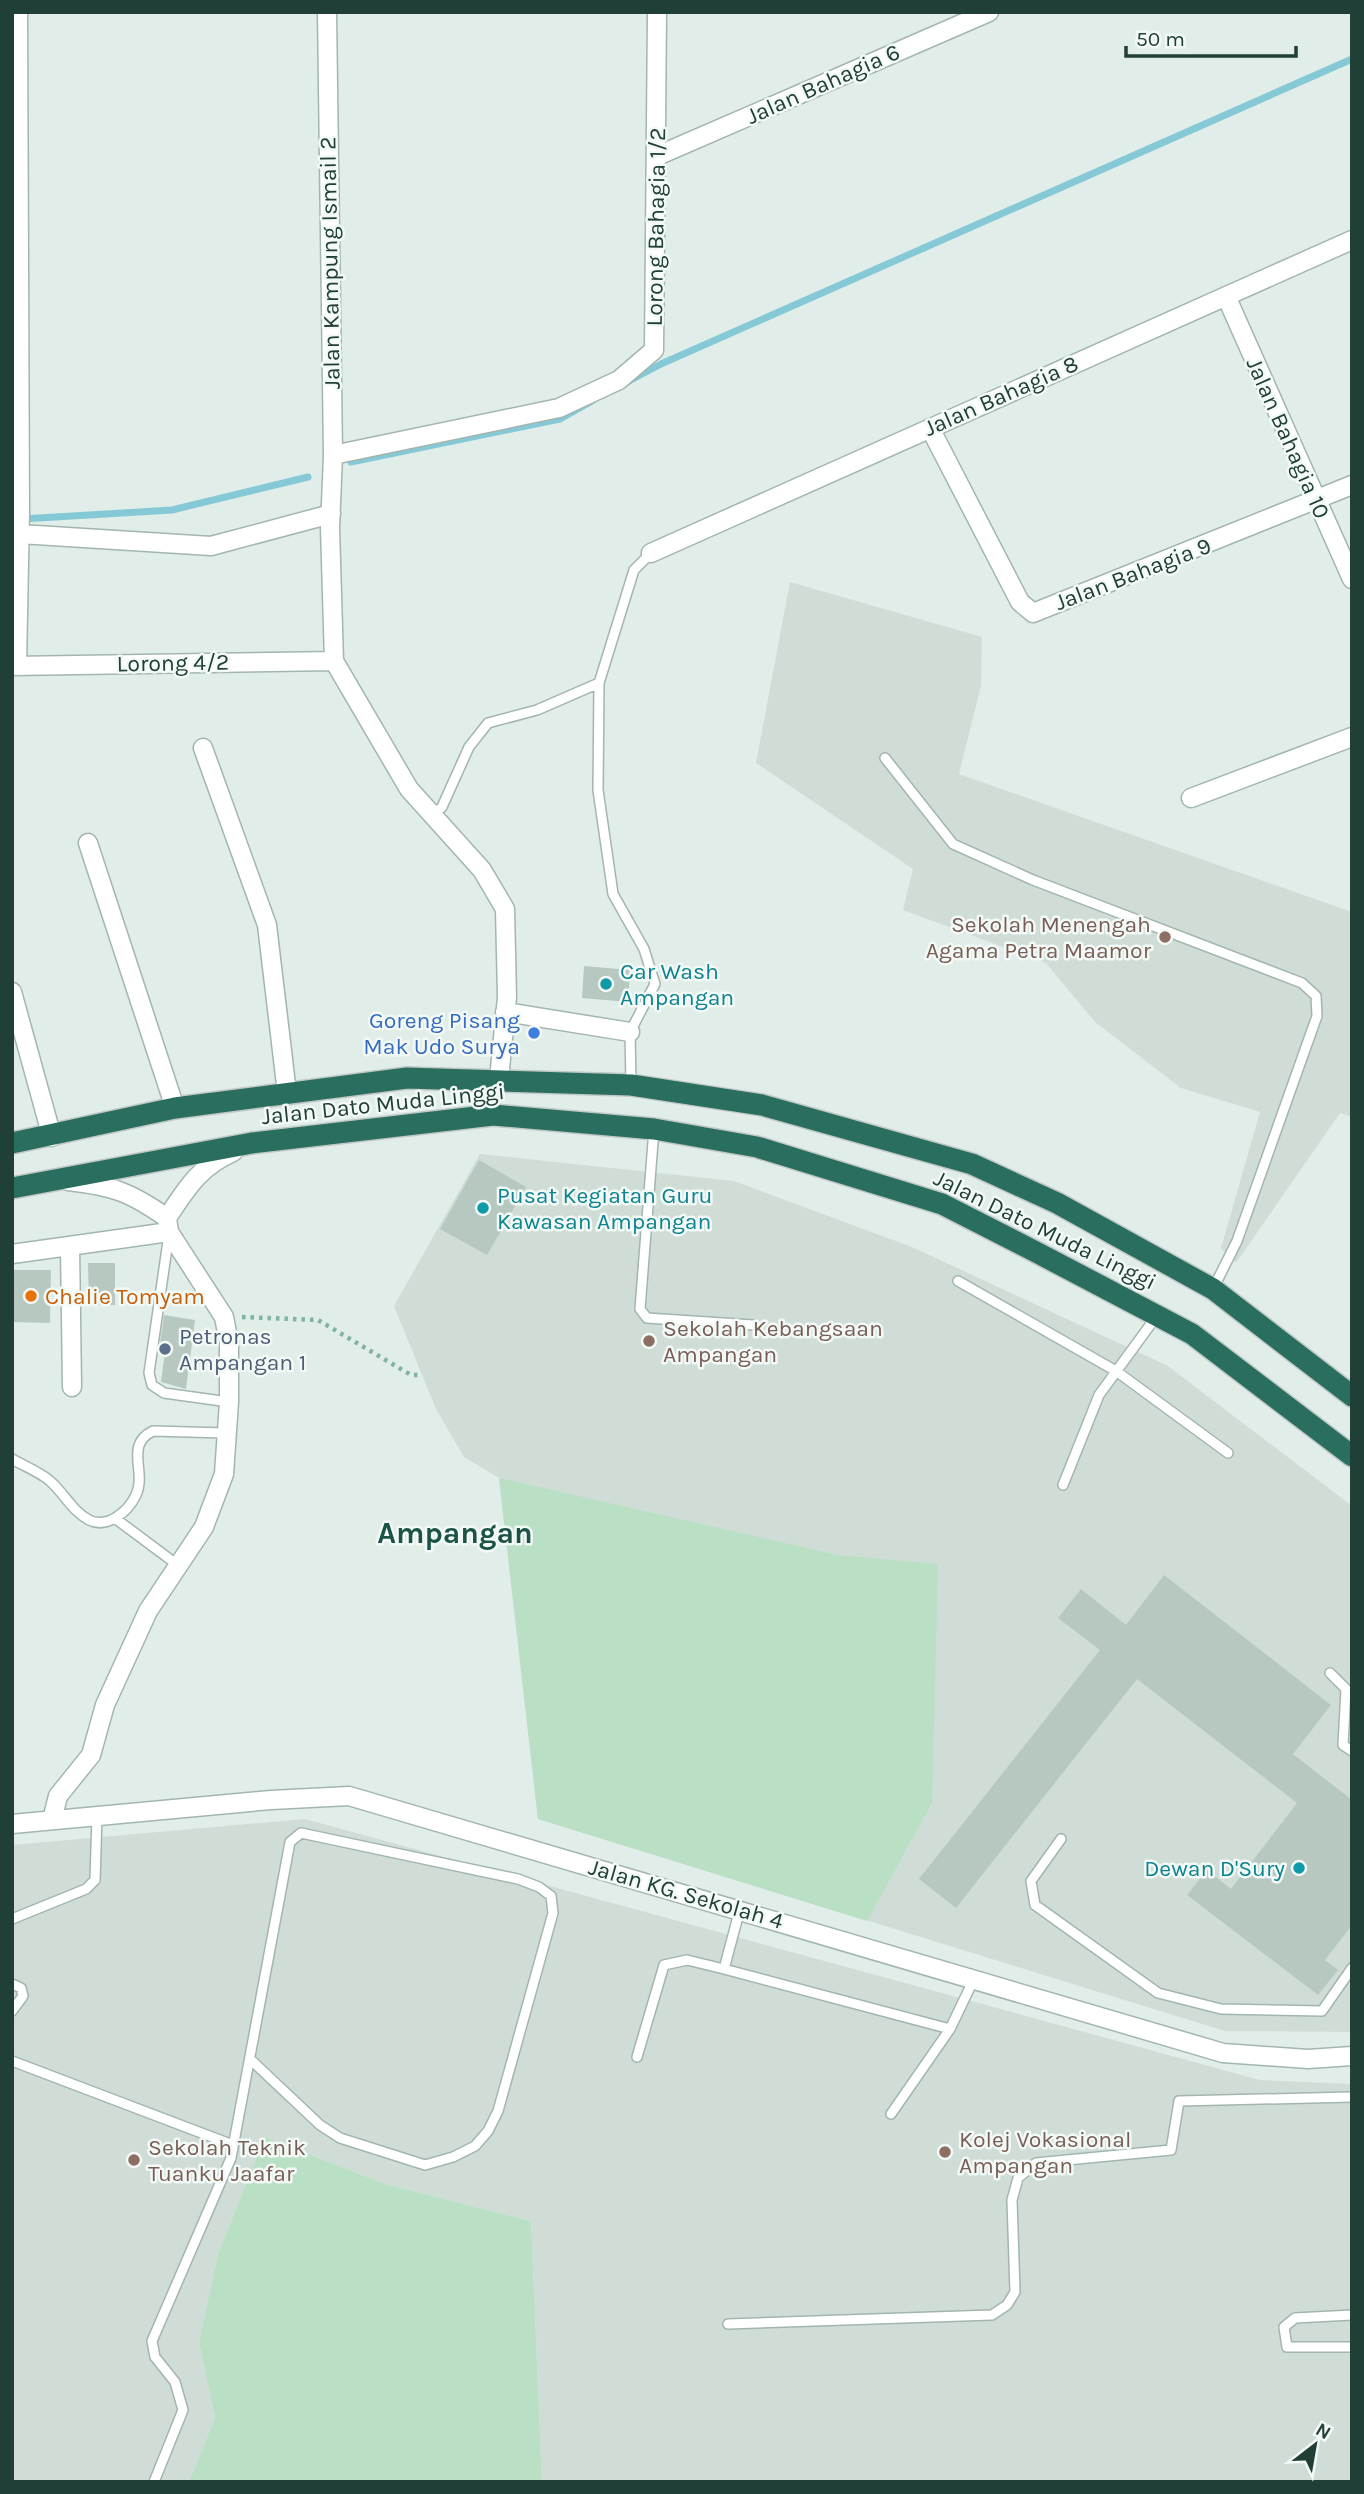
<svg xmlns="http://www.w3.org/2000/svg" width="1364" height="2494" font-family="Karla,sans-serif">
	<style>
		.built { fill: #d0ddd7 }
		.green { fill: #b9e0c4 }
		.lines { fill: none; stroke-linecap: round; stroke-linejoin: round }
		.stream { stroke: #86c9d6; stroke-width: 7 }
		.building { fill: #b7c8c1 }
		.lane-casing { stroke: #a3b5af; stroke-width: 12 }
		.street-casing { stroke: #a3b5af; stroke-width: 21 }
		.highway-casing { stroke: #c1c9c7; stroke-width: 24 }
		.path { stroke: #80b3a3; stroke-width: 4.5; stroke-dasharray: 3.5 5; stroke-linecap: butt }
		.lane { stroke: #fff; stroke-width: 9 }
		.street { stroke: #fff; stroke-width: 18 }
		.highway { stroke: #2a6e60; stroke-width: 21 }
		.education-dot { fill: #8d6e63; stroke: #f2f9f6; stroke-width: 2.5 }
		.culture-dot { fill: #0f9aa8; stroke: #f2f9f6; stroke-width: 2.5 }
		.shop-dot { fill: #3f7fe0; stroke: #f2f9f6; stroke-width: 2.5 }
		.food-dot { fill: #e8710a; stroke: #f2f9f6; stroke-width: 2.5 }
		.service-dot { fill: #5c6f8a; stroke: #f2f9f6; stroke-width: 2.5 }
		.labels { text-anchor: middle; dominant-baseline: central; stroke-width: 5; stroke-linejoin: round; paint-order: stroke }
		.street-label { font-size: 23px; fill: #203f37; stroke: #f2f9f6 }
		.education-label { font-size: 23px; fill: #785e54; stroke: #f2f9f6; text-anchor: start }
		.culture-label { font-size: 23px; fill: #0d838f; stroke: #f2f9f6; text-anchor: start }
		.shop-label { font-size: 23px; fill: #366cbe; stroke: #f2f9f6; text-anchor: end }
		.food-label { font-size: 23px; fill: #c56008; stroke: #f2f9f6; text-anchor: start }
		.service-label { font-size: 23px; fill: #4e5e75; stroke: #f2f9f6; text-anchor: start }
		.district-label { font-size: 30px; font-weight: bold; fill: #1b5346; stroke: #f2f9f6 }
	</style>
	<rect width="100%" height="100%" fill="#e1ede8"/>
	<path class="built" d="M790 582 982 637 981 686 959 774 1352 912V1117L1340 1113 1236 1263 1221 1248 1260 1112 1181 1088 1095 1022 1046 963 903 910 913 869 756 763Z
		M480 1154 734 1181 912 1247 1168 1366 1352 1506V2032L1225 2031 538 1819 499 1478 464 1457 436 1409 394 1306Z
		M305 1819 1260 2080 1352 2084V2482H542L531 2221 385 2184 265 2137 218 2254 199 2343 215 2418 189 2482H12V1845Z"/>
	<path class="green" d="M499 1478 838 1555 938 1564 932 1803 867 1921 538 1819Z
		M265 2137 385 2184 531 2221 542 2482H189L215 2418 199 2343 218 2254Z"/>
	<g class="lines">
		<path class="stream" d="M627 382 661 364 1352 59
			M351 462 560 419 592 401
			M22 519 172 510 308 477"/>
	</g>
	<path class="building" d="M584 966 630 970 628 1002 582 998Z
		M479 1160 526 1187 487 1255 440 1229Z
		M88 1263H115V1305H89Z
		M12 1270H51L50 1323 12 1322Z
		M164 1315 195 1320 186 1389 161 1382 166 1344 160 1343Z
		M1164 1575 1331 1705 1293 1754 1352 1800V1925L1325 1960 1338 1970 1318 1995 1187 1895 1207 1870 1231 1889 1297 1803 1137 1679 956 1908 919 1879 1100 1650 1058 1618 1081 1589 1126 1625Z"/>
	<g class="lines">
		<g class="lane-casing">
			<path id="lane" d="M885 758 953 844 1033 880 1302 983 1316 996 1317 1016 1237 1241 1213 1289
				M431 816 442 807 469 747 488 723 537 710 599 683
				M631 1085 630 1032 655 984 644 949 613 894 598 790 599 683 634 570 651 553
				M654 1129 640 1309 647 1318 753 1325
				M169 1234 149 1373 152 1385 164 1393 229 1402
				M958 1281 1116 1371 1228 1453
				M12 1459C24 1466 40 1472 50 1481 64 1493 72 1511 89 1520 107 1529 128 1512 136 1495 147 1472 124 1445 153 1431L225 1433
				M1063 1485 1099 1395 1156 1317
				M116 1519 179 1566
				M1330 1673 1346 1689 1343 1745 1352 1751
				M1061 1839 1031 1881 1035 1905 1158 1993 1221 2009 1322 2011 1352 1968
				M740 1909 724 1969 950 2029 974 1979
				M12 1919 86 1889 95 1880 97 1816
				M12 1984 21 1988 23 1996 12 2011
				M637 2057 664 1965 687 1960 724 1969
				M12 2061 233 2145
				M891 2114 950 2029
				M1352 2315 1295 2318 1284 2327 1287 2347H1352
				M728 2324 992 2315 1007 2305 1015 2292 1012 2200 1018 2178 1036 2163 1171 2150 1179 2101 1352 2097
				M154 2482 183 2410 175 2382 155 2357 152 2341 231 2158 290 1842 301 1833 518 1879 539 1887 551 1896 553 1913 498 2111 488 2131 475 2146 453 2157 425 2165 340 2138 320 2125 250 2059"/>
		</g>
		<g class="street-casing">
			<path id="street" d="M327 12 333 455 330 528 334 661 409 789 482 870 505 909 507 997 499 1079
				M657 156 989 12
				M1226 296 1352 579
				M930 428 1020 602 1033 613 1352 485
				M333 455 559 408 619 380 654 350 657 12
				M20 534 211 546 331 514
				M651 553 1352 240
				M17 665 20 511 18 12
				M12 666 334 661
				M203 748 267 925 287 1093
				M1191 798 1352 737
				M88 843 175 1108
				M12 992 52 1137
				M505 1012 630 1032
				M68 1181C113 1186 130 1192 167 1218
				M70 1246 72 1387
				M12 1254 169 1232
				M52 1820 58 1796 91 1755 105 1705 148 1611 204 1527 224 1474 229 1402V1343L224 1317 169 1232 167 1218C187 1188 199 1167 233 1152
				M12 1824 271 1800 349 1796 1223 2053 1308 2059 1352 2056"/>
		</g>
		<g class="highway-casing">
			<path id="highway" d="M12 1143 175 1108 407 1078 631 1085 762 1105 972 1164 1057 1203 1213 1289 1352 1396
				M12 1188 252 1143 493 1115 654 1129 757 1147 942 1204 1036 1252 1192 1334 1352 1456"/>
		</g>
		<path class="path" d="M242 1317 318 1320 411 1375H422"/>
		<use href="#lane" class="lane"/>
		<use href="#street" class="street"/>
		<use href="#highway" class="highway"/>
	</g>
	<g class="education-dot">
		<circle cx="1165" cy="937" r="7"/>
		<circle cx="649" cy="1341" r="7"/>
		<circle cx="945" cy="2152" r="7"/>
		<circle cx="134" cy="2160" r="7"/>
	</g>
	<g class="culture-dot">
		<circle cx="606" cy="984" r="7"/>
		<circle cx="483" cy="1208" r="7"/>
		<circle cx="1299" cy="1868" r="7"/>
	</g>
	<circle class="shop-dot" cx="534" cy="1033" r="7"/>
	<circle class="food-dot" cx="31" cy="1296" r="7"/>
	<circle class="service-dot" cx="165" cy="1349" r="7"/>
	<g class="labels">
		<g class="street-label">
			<text transform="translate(823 84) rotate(-24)">Jalan Bahagia 6</text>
			<text transform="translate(656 227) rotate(-89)">Lorong Bahagia 1/2</text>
			<text transform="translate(330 263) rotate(-91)">Jalan Kampung Ismail 2</text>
			<text transform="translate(1001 396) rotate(-24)">Jalan Bahagia 8</text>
			<text transform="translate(1288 438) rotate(66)">Jalan Bahagia 10</text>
			<text transform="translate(1133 574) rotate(-21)">Jalan Bahagia 9</text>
			<text transform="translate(173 663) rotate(-1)">Lorong 4/2</text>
			<text transform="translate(383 1104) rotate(-6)">Jalan Dato Muda Linggi</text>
			<text transform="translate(1045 1230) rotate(26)">Jalan Dato Muda Linggi</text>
			<text transform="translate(686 1894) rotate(16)">Jalan KG. Sekolah 4</text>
		</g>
		<g class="education-label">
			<text x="1151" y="924" text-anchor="end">Sekolah Menengah<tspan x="1151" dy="26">Agama Petra Maamor</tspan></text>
			<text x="663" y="1328">Sekolah Kebangsaan<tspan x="663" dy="26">Ampangan</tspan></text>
			<text x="959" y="2139">Kolej Vokasional<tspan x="959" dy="26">Ampangan</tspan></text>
			<text x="148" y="2147">Sekolah Teknik<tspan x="148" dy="26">Tuanku Jaafar</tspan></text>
		</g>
		<g class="culture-label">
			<text x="620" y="971">Car Wash<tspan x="620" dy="26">Ampangan</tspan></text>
			<text x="497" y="1195">Pusat Kegiatan Guru<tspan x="497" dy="26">Kawasan Ampangan</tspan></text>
			<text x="1285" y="1868" text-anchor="end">Dewan D'Sury</text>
		</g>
		<g class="shop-label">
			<text x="520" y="1020">Goreng Pisang<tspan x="520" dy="26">Mak Udo Surya</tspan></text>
		</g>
		<g class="food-label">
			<text x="45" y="1296">Chalie Tomyam</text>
		</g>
		<g class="service-label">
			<text x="179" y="1336">Petronas<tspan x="179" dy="26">Ampangan 1</tspan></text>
		</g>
		<g class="district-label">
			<text x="455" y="1533">Ampangan</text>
		</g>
	</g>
	<rect width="1364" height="2494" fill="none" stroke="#203f37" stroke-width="28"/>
	<g transform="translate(1315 2445) rotate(31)" stroke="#f2f9f6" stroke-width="5" paint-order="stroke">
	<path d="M0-5L12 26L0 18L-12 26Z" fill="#203f37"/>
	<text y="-10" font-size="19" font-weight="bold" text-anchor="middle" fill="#203f37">N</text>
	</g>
	<path d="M1126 46v10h170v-10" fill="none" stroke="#203f37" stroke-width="3.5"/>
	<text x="1136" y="46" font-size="21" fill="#203f37" stroke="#f2f9f6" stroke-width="5" paint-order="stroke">50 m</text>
</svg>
